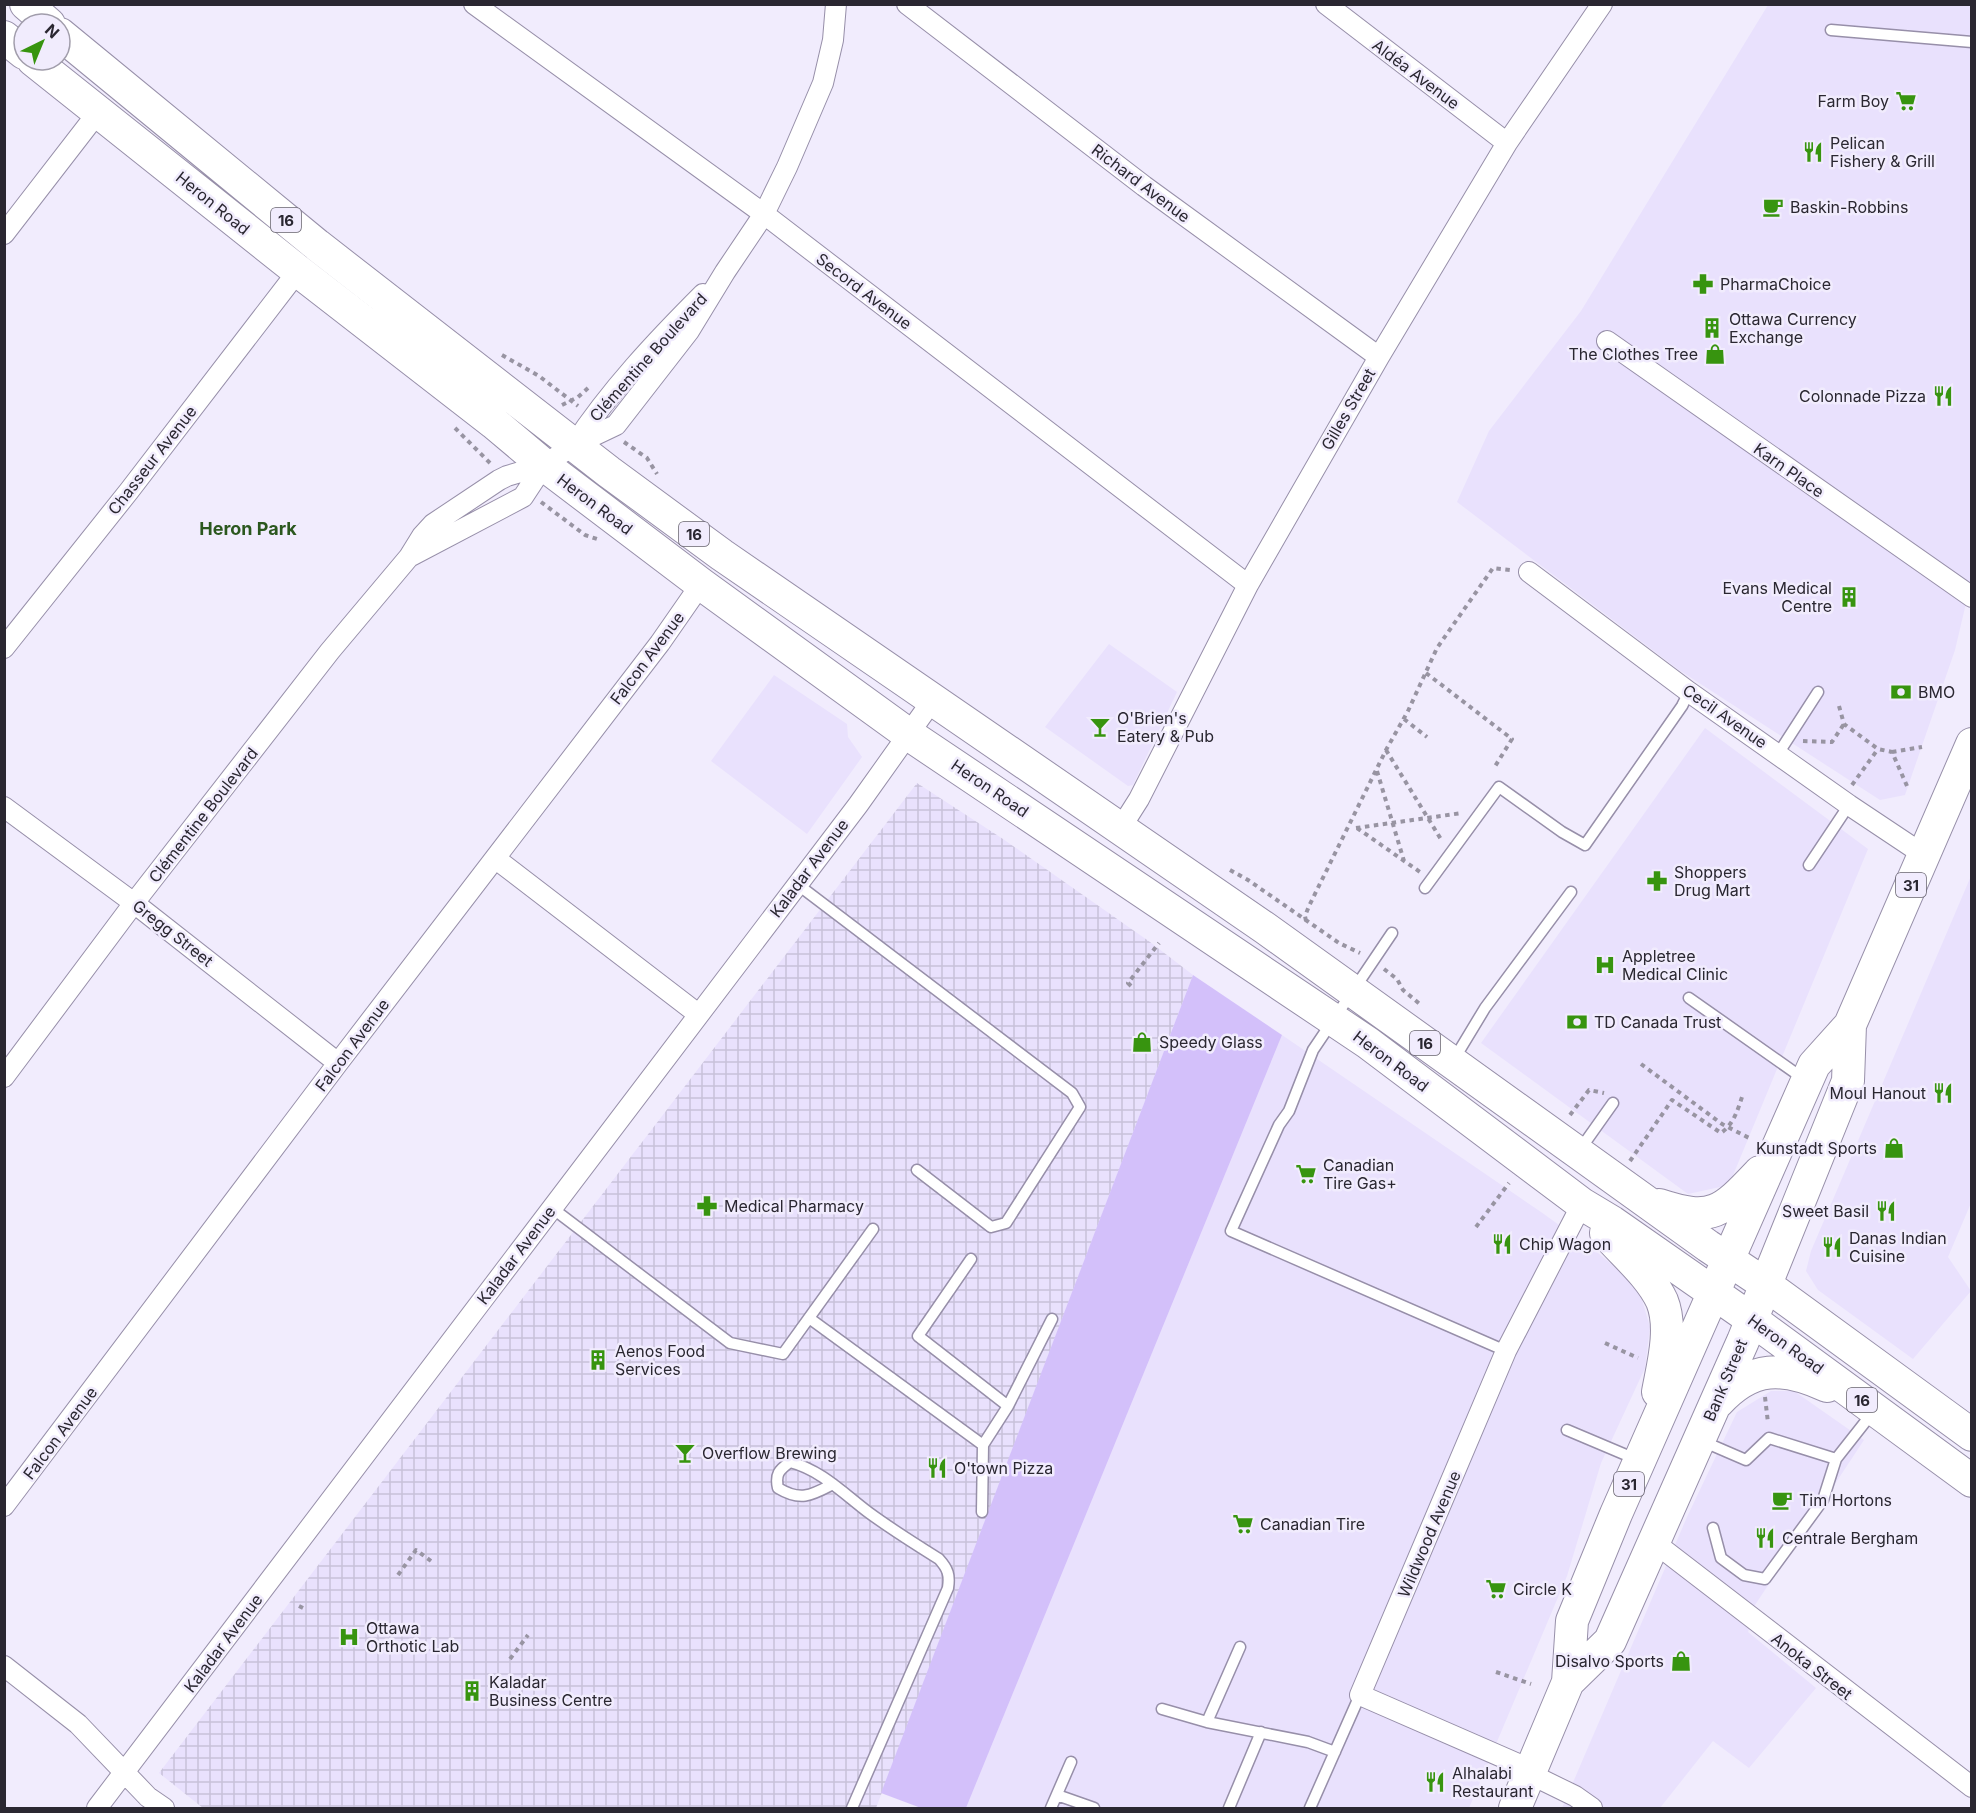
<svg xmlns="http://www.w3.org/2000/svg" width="1976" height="1813" font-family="Inter,sans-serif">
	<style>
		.built { fill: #e9e1fd }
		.industrial { fill: url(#industrial-grid) }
		.grass { fill: #d3c0fa }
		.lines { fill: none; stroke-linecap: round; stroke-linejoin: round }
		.service-casing { stroke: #978fa9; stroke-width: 13 }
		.minor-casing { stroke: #978fa9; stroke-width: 22 }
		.primary-casing { stroke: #978fa9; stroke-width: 34 }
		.path { stroke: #9894a2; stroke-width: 4; stroke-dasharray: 4.5 4.5; stroke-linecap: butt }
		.service { stroke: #fff; stroke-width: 10 }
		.minor { stroke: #fff; stroke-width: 20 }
		.primary { stroke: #fff; stroke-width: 32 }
		.labels { text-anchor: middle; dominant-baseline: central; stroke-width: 5; stroke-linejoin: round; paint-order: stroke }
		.shield { fill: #f1ecfd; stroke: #66626e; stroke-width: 1.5 }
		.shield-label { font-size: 15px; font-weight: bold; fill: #2a2731 }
		.street-label { font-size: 16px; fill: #2a2731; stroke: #f1ecfd }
		.poi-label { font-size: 16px; fill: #2a2731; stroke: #f1ecfd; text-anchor: start }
		.neighbourhood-label { font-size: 18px; font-weight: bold; fill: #2b571e; stroke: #f1ecfd }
	</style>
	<defs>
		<pattern id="industrial-grid" width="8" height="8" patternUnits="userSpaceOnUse" patternTransform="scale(1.5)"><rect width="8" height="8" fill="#e9e1fd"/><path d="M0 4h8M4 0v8" fill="none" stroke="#c8c1d9"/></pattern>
	</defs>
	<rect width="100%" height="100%" fill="#f1ecfd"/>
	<path class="built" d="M1768 5H1971V582L1955 650 1905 795 1880 800 1679 670 1457 502 1489 431 1581 311Z
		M1109 644 1177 692 1133 785 1128 786 1045 727Z
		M774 675 847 724 848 737 862 757 807 834 711 761Z
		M1705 728 1868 849 1729 1185 1688 1194 1481 1043Z
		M1971 876V1203L1948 1257 1971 1291 1913 1359 1818 1290 1806 1271 1811 1251Z
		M1282 1035 1541 1212 1598 1253 1638 1286 1650 1327 1645 1368 1601 1463 1567 1576 1469 1808H966Z
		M1771 1391H1794L1864 1440 1755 1605 1748 1632 1816 1688 1749 1768 1713 1741 1660 1808H1562L1687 1517 1737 1412Z"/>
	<path class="industrial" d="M917 783 1003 839 1150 942 1193 975 876 1808H203L159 1773Z"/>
	<path class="grass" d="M1193 975 1282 1035 966 1808H921L881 1793Z"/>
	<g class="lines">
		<g class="service-casing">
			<path id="service" d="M1831 30 1972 42
				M1778 754 1818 692
				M1809 865 1849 805
				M797 884 1072 1093 1080 1107 1006 1223 991 1227 917 1170
				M1425 888 1499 787 1562 832 1585 845 1682 706 1689 692
				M1392 933 1313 1050 1289 1111 1279 1125 1231 1231 1506 1351
				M1689 998 1804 1079
				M1453 1061 1485 1008 1571 892
				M1579 1151 1613 1103
				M552 1208 730 1343 783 1354 873 1229
				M971 1259 918 1336 1008 1406 983 1445
				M809 1318 983 1445 982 1512
				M1008 1406 1052 1319
				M1567 1430 1638 1460
				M1702 1441 1746 1460 1769 1438 1836 1459 1873 1412
				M833 1484C812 1495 801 1502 778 1488 775 1474 779 1470 790 1462 821 1470 843 1493 868 1512 891 1529 915 1544 939 1559 948 1569 950 1575 948 1588L852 1808
				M1713 1528 1721 1558 1744 1575 1765 1579 1823 1500 1836 1459
				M1162 1709 1207 1722 1308 1742 1335 1752
				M1207 1722 1240 1647
				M1057 1795 1094 1808
				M1051 1808 1071 1762
				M1229 1808 1261 1732
				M1310 1808 1360 1695"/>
		</g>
		<g class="minor-casing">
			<path id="minor" d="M474 4 764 214 1248 585
				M907 4 1144 186 1379 357
				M1326 4 1507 143
				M4 234 99 111
				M1607 341 1972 597
				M574 445C610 390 657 340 703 294
				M411 556 523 497 544 465
				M1529 572 1689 692 1849 805 1924 855
				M4 648 129 491 298 271
				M4 807 134 903 338 1063
				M1120 829 1139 799 1248 585 1379 357 1507 143 1602 4
				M496 859 698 1014
				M4 1077 134 903 330 651 409 557 422 536 433 524 499 480 507 476 544 465 574 445 616 425 689 331 725 272 764 214 787 167 823 83 833 40 836 4
				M4 1506 338 1063 660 643 701 584
				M1655 1543 1972 1787
				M4 1666 78 1724 148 1797 164 1808
				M1532 1770 1360 1695 1506 1351 1582 1204
				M1530 1774 1575 1796 1592 1808
				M97 1808 858 805 932 701"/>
		</g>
		<g class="primary-casing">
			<path id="primary" d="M26 4 49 24
				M60 34 317 245 609 472 722 555 1265 928 1708 1246 1765 1284 1972 1435
				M4 37 24 53
				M33 60 298 271 494 423 544 465 701 584 908 734 1368 1043 1582 1204 1612 1222 1751 1319 1972 1481
				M1659 1205C1713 1223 1723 1211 1760 1172
				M1606 1233C1624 1254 1650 1275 1662 1301 1673 1328 1663 1365 1658 1392
				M1718 1402C1752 1365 1783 1366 1827 1386
				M1568 1682 1610 1641 1743 1341 1848 1081 1850 1025
				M1515 1808 1568 1682 1572 1621 1616 1514 1814 1065 1850 1025 1972 744"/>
		</g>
		<path class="path" d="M502 355 539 376 578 406
			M562 405 578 397 588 388
			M455 428 490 463
			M624 442 647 458 657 474
			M541 502 585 535 597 539
			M1426 673 1512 739 1494 768
			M1839 706 1844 724 1878 749 1892 752 1907 786
			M1404 719 1427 737
			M1803 741 1832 742 1844 724
			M1386 750 1442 841
			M1892 752 1922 747
			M1377 771 1404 861
			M1852 785 1878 749
			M1356 828 1462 813
			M1357 828 1420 872
			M1230 870 1248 880 1339 943 1360 953
			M1306 921 1305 916 1309 906 1386 750 1408 711 1437 648 1493 568 1510 570
			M1384 969 1397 979 1403 990 1421 1005
			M1131 986 1128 983 1159 943
			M1641 1064 1722 1124 1751 1139
			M1570 1115 1589 1090 1604 1093
			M1630 1161 1672 1100 1721 1133C1734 1124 1738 1109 1743 1094
			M1476 1227 1509 1183
			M1605 1343 1638 1358
			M1765 1397 1768 1423
			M398 1575 416 1550 431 1561
			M299 1606 303 1608
			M510 1659 528 1635
			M1496 1672 1531 1684"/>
		<use href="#service" class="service"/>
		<use href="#minor" class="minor"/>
		<use href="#primary" class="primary"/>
	</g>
	<defs>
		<g id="supermarket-bare" transform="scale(1.62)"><path d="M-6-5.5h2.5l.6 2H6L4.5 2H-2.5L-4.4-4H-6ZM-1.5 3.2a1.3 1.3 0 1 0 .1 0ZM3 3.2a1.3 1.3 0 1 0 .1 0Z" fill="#37940f" stroke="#f1ecfd" stroke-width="2.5" paint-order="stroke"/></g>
		<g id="restaurant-bare" transform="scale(1.62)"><path d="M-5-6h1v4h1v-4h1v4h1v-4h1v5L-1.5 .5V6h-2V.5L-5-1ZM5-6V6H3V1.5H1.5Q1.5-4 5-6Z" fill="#37940f" stroke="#f1ecfd" stroke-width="2.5" paint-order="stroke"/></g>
		<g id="cafe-bare" transform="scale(1.62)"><path d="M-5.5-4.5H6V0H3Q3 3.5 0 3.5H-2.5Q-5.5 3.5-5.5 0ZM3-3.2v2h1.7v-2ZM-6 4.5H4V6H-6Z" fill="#37940f" stroke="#f1ecfd" stroke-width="2.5" paint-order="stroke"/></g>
		<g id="pharmacy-bare" transform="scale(1.62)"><path d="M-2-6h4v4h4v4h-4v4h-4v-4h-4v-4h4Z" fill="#37940f" stroke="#f1ecfd" stroke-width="2.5" paint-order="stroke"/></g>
		<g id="building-bare" transform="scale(1.62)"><path d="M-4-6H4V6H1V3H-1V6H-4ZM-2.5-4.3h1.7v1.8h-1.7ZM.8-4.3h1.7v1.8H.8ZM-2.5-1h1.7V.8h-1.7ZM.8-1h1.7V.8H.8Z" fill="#37940f" stroke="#f1ecfd" stroke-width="2.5" paint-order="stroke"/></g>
		<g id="shop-bare" transform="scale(1.62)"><path d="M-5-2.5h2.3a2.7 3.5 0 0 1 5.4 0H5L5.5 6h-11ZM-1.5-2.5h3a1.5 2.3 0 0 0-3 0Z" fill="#37940f" stroke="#f1ecfd" stroke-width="2.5" paint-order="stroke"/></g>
		<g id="bank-bare" transform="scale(1.62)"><path d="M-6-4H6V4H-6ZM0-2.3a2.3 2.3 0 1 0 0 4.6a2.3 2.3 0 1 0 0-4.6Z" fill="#37940f" stroke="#f1ecfd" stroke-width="2.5" paint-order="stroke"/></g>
		<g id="bar-bare" transform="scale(1.62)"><path d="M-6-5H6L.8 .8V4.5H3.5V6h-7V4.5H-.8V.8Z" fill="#37940f" stroke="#f1ecfd" stroke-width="2.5" paint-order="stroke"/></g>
		<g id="hospital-bare" transform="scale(1.62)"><path d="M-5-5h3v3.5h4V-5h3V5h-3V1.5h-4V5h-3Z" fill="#37940f" stroke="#f1ecfd" stroke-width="2.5" paint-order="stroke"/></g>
	</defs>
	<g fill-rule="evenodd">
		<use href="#supermarket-bare" x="1906" y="101"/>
		<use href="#restaurant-bare" x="1813" y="152"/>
		<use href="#cafe-bare" x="1773" y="207"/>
		<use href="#pharmacy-bare" x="1703" y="284"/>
		<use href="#building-bare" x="1712" y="328"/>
		<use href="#shop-bare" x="1715" y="354"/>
		<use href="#restaurant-bare" x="1943" y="396"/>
		<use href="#building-bare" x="1849" y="597"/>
		<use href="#bank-bare" x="1901" y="692"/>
		<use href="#bar-bare" x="1100" y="727"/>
		<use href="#pharmacy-bare" x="1657" y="881"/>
		<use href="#hospital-bare" x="1605" y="965"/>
		<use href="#bank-bare" x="1577" y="1022"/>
		<use href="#shop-bare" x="1142" y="1042"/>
		<use href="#restaurant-bare" x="1943" y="1093"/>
		<use href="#shop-bare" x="1894" y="1148"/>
		<use href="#supermarket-bare" x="1306" y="1174"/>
		<use href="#pharmacy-bare" x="707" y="1206"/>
		<use href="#restaurant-bare" x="1886" y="1211"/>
		<use href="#restaurant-bare" x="1502" y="1244"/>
		<use href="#restaurant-bare" x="1832" y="1247"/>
		<use href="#building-bare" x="598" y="1360"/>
		<use href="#bar-bare" x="685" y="1453"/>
		<use href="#restaurant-bare" x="937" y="1468"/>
		<use href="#cafe-bare" x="1782" y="1500"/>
		<use href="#supermarket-bare" x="1243" y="1524"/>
		<use href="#restaurant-bare" x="1765" y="1538"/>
		<use href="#supermarket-bare" x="1496" y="1589"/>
		<use href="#hospital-bare" x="349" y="1637"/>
		<use href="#shop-bare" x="1681" y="1661"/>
		<use href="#building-bare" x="472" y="1691"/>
		<use href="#restaurant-bare" x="1435" y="1782"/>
	</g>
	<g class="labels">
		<g class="shield">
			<rect x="271" y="208" width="30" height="24" rx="4.5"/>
			<rect x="679" y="522" width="30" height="24" rx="4.5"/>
			<rect x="1896" y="873" width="30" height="24" rx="4.5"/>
			<rect x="1410" y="1031" width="30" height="24" rx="4.5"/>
			<rect x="1847" y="1388" width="30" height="24" rx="4.5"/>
			<rect x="1614" y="1472" width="30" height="24" rx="4.5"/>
		</g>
		<g class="shield-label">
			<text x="286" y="220">16</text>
			<text x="694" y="534">16</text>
			<text x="1911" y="885">31</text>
			<text x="1425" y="1043">16</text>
			<text x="1862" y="1400">16</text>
			<text x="1629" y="1484">31</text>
		</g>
		<g class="street-label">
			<text transform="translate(1416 74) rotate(37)">Aldéa Avenue</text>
			<text transform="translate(1141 183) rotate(37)">Richard Avenue</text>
			<text transform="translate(213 203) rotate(39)">Heron Road</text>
			<text transform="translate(864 291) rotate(37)">Secord Avenue</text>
			<text transform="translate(648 357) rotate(-48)">Clémentine Boulevard</text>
			<text transform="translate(1348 409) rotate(-60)">Gilles Street</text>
			<text transform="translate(152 460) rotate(-52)">Chasseur Avenue</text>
			<text transform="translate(1789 470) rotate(35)">Karn Place</text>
			<text transform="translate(595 504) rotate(37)">Heron Road</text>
			<text transform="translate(647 658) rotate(-53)">Falcon Avenue</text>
			<text transform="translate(1725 716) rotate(35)">Cecil Avenue</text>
			<text transform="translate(990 788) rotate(34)">Heron Road</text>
			<text transform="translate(203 815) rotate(-52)">Clémentine Boulevard</text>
			<text transform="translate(809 868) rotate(-53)">Kaladar Avenue</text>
			<text transform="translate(173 933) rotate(38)">Gregg Street</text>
			<text transform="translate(352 1045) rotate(-53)">Falcon Avenue</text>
			<text transform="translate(1391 1061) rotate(37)">Heron Road</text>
			<text transform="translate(516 1255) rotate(-53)">Kaladar Avenue</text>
			<text transform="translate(1786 1344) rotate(36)">Heron Road</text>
			<text transform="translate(1725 1380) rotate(-67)">Bank Street</text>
			<text transform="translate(60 1433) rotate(-53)">Falcon Avenue</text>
			<text transform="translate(1429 1534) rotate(-67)">Wildwood Avenue</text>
			<text transform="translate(223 1643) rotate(-53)">Kaladar Avenue</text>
			<text transform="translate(1812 1666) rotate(38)">Anoka Street</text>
		</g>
		<g class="poi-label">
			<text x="1889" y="101" text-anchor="end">Farm Boy</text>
			<text x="1830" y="143">Pelican<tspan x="1830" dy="18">Fishery &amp; Grill</tspan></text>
			<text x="1790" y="207">Baskin-Robbins</text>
			<text x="1720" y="284">PharmaChoice</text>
			<text x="1729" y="319">Ottawa Currency<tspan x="1729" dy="18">Exchange</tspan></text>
			<text x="1698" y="354" text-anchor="end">The Clothes Tree</text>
			<text x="1926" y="396" text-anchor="end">Colonnade Pizza</text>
			<text x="1832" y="588" text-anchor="end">Evans Medical<tspan x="1832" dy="18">Centre</tspan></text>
			<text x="1918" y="692">BMO</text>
			<text x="1117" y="718">O'Brien's<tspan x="1117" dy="18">Eatery &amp; Pub</tspan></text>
			<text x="1674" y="872">Shoppers<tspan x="1674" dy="18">Drug Mart</tspan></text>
			<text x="1622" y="956">Appletree<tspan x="1622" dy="18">Medical Clinic</tspan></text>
			<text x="1594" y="1022">TD Canada Trust</text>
			<text x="1159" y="1042">Speedy Glass</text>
			<text x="1926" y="1093" text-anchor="end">Moul Hanout</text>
			<text x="1877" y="1148" text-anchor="end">Kunstadt Sports</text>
			<text x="1323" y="1165">Canadian<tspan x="1323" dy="18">Tire Gas+</tspan></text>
			<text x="724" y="1206">Medical Pharmacy</text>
			<text x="1869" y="1211" text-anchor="end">Sweet Basil</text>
			<text x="1849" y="1238">Danas Indian<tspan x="1849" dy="18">Cuisine</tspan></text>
			<text x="1519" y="1244">Chip Wagon</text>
			<text x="615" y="1351">Aenos Food<tspan x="615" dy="18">Services</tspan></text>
			<text x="702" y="1453">Overflow Brewing</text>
			<text x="954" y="1468">O'town Pizza</text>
			<text x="1799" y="1500">Tim Hortons</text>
			<text x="1260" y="1524">Canadian Tire</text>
			<text x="1782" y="1538">Centrale Bergham</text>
			<text x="1513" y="1589">Circle K</text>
			<text x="366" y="1628">Ottawa<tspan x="366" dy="18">Orthotic Lab</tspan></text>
			<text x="1664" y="1661" text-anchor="end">Disalvo Sports</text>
			<text x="489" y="1682">Kaladar<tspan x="489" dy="18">Business Centre</tspan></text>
			<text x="1452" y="1773">Alhalabi<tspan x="1452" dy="18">Restaurant</tspan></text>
		</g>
		<g class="neighbourhood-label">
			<text x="248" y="528">Heron Park</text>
		</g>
	</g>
	<rect width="1976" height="1813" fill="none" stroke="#2a2731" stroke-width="12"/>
	<g transform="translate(42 42) rotate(43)"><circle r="28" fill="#f1ecfd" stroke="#a19dab" stroke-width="1.5"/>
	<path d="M0-4.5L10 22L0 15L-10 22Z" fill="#37940f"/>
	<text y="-9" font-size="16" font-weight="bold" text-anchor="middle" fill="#2a2731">N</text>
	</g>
</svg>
